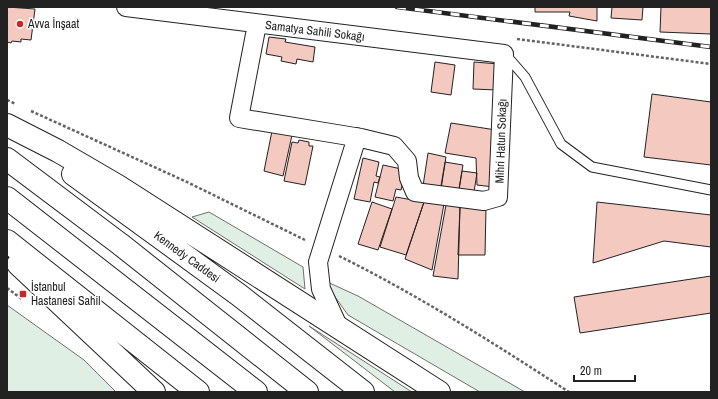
<svg xmlns="http://www.w3.org/2000/svg" width="718" height="399" font-family="'Archivo Narrow',sans-serif">
	<style>
		.green { fill: #e0efe3; stroke: #6f6f6f }
		.building { fill: #f3c9c0; stroke: #222 }
		.lines { fill: none; stroke-linecap: round; stroke-linejoin: round }
		.lane-casing { stroke: #222; stroke-width: 11 }
		.street-casing { stroke: #222; stroke-width: 20 }
		.primary-casing { stroke: #222; stroke-width: 24 }
		.highway-casing { stroke: #222; stroke-width: 24 }
		.path { stroke: #646464; stroke-width: 2.5; stroke-dasharray: 3 2; stroke-linecap: butt }
		.lane { stroke: #fff; stroke-width: 9 }
		.street { stroke: #fff; stroke-width: 18 }
		.primary { stroke: #fff; stroke-width: 22 }
		.highway { stroke: #fff; stroke-width: 22 }
		.rail-casing { stroke: #222; stroke-width: 4.5 }
		.rail { stroke: #fff; stroke-width: 3; stroke-dasharray: 9; stroke-linecap: butt }
		.poi-dot { fill: #c62828; stroke: #fff; stroke-width: 1.5 }
		.labels { text-anchor: middle; dominant-baseline: central; stroke-width: 3; stroke-linejoin: round; paint-order: stroke }
		.poi-label { font-size: 12px; fill: #222; stroke: #fff; text-anchor: start }
		.street-label { font-size: 12px; fill: #222; stroke: #fff }
	</style>
	<rect width="100%" height="100%" fill="#fff"/>
	<path class="green" d="M209 212 303 267 305 289 192 217Z
		M323 280 358 296 525 392H480L348 315Z
		M7 305 84 360 116 392H7Z
		M309 326 412 392H395Z"/>
	<path class="building" d="M7 7 35 9 31 40 21 39V42L12 41 11 43 7 42Z
		M535 7H597V21L569 16 570 12H535Z
		M612 7H643L642 20 611 18Z
		M661 7H711V34L660 32Z
		M269 37 286 39 285 42 315 47 313 62 297 59 296 64 281 61 282 57 266 54Z
		M435 62 455 65 451 95 431 92Z
		M474 62 499 64 497 90 473 89Z
		M652 94 711 102V165L644 157Z
		M451 123 496 130 494 187 477 185 476 158 445 153Z
		M272 131 292 135 283 176 264 171Z
		M299 140 309 142V146H313L305 185 284 181 292 142 298 143Z
		M428 153 446 157 441 189 423 186Z
		M363 158 379 162 376 176 380 177 378 183 374 182 370 202 354 199Z
		M445 162 463 165 459 189 441 186Z
		M383 165 406 170 401 190 396 189 393 201 375 197Z
		M462 171 477 173 474 192 459 190Z
		M396 197 424 202 406 255 380 247Z
		M372 202 392 209 378 250 358 244Z
		M424 202 444 204 432 270 405 259Z
		M597 202 711 215V247L664 241 593 263Z
		M446 205 460 207 458 279 433 276Z
		M460 207H486L485 255H458Z
		M711 276V313L580 333 574 297Z"/>
	<g class="lines">
		<g class="lane-casing">
			<path id="lane" d="M505 54 525 77 561 144 592 167 711 190"/>
		</g>
		<g class="street-casing">
			<path id="street" d="M126 7 504 54 498 197 484 201 415 192 409 178 407 161 394 146 361 138 239 118 257 24
				M338 326 321 289 318 262 357 137"/>
		</g>
		<g class="primary-casing">
			<path id="primary" d="M7 125 58 151 118 186 439 392
				M73 174 239 295 363 392
				M7 241 198 392
				M18 264 154 392"/>
		</g>
		<g class="highway-casing">
			<path id="highway" d="M7 159 120 244 307 392
				M7 198 256 392"/>
		</g>
		<path class="path" d="M517 39 711 64
			M7 100 16 104
			M31 111 187 182 305 240
			M339 256C418 295 495 344 569 392
			M7 288 23 300"/>
		<use href="#lane" class="lane"/>
		<use href="#street" class="street"/>
		<use href="#primary" class="primary"/>
		<use href="#highway" class="highway"/>
		<g class="rail-casing">
			<path id="rail" d="M397 7 711 47"/>
		</g>
		<use href="#rail" class="rail"/>
	</g>
	<g class="poi-dot">
		<circle cx="20" cy="24" r="4"/>
		<rect x="19" y="290" width="8" height="8" rx="2"/>
	</g>
	<g class="labels">
		<g class="poi-label">
			<text x="28" y="24">Avva İnşaat</text>
			<text x="31" y="287">İstanbul<tspan x="31" dy="14">Hastanesi Sahil</tspan></text>
		</g>
		<g class="street-label">
			<text transform="translate(315 31) rotate(7)">Samatya Sahili Sokağı</text>
			<text transform="translate(501 141) rotate(-88)">Mihri Hatun Sokağı</text>
			<text transform="translate(187 257) rotate(36)">Kennedy Caddesi</text>
		</g>
	</g>
	<rect width="718" height="399" fill="none" stroke="#222222" stroke-width="16"/>
	<path d="M574 375v6h61v-6" fill="none" stroke="#222222" stroke-width="2"/>
	<text x="580" y="375" font-size="12" fill="#222222" stroke="#ffffff" stroke-width="3" paint-order="stroke">20 m</text>
</svg>
